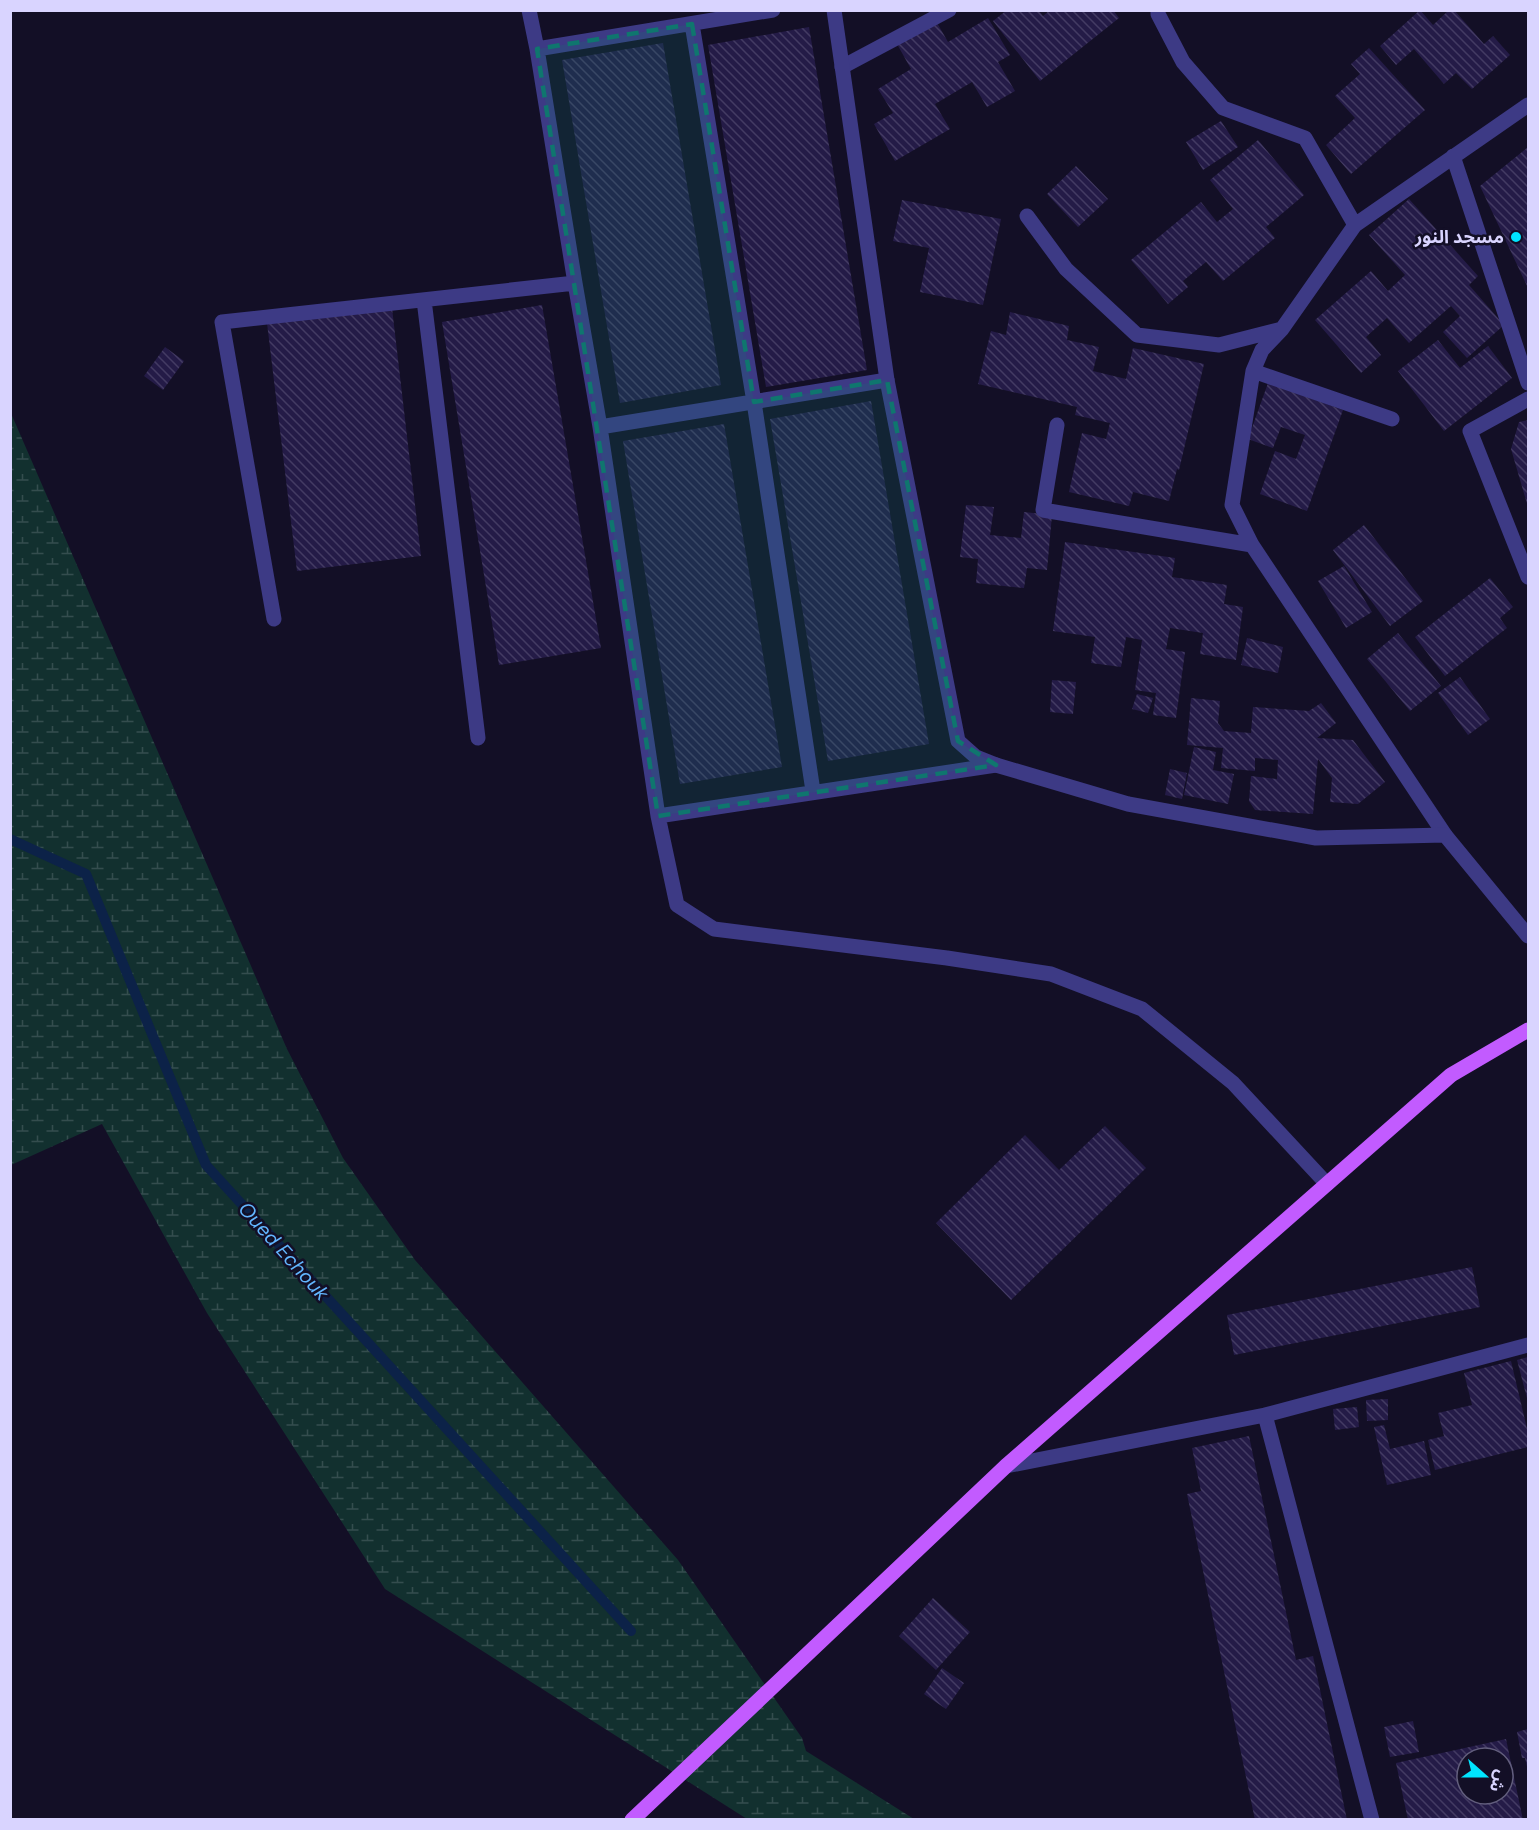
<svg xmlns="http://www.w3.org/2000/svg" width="1539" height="1830" font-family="'DM Sans','Noto Sans Arabic',sans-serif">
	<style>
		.wetland { fill: url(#wetland-marsh) }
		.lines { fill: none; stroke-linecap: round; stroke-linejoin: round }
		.stream { stroke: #0c2248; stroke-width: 10 }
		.building { fill: url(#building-back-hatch); fill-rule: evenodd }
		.minor { stroke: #3d3a85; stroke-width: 15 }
		.tertiary { stroke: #3d3a85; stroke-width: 15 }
		.primary { stroke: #c25bff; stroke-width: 15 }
		.marked { fill: #0f766e; fill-opacity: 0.2; stroke: #0f766e; stroke-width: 4.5; stroke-dasharray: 12 8; stroke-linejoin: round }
		.poi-dot { fill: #00e5ff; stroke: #130f26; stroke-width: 2 }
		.labels { text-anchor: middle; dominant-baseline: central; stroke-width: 5; stroke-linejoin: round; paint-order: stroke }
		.poi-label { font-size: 18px; font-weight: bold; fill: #d9d4ff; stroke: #130f26; text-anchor: end }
		.water-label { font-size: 20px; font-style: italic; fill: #62b6ff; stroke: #130f26 }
	</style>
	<defs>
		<pattern id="wetland-marsh" width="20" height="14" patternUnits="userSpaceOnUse" patternTransform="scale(1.5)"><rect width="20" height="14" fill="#12302f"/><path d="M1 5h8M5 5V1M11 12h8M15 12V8" fill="none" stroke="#344d4e"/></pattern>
		<pattern id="building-back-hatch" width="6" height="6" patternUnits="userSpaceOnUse" patternTransform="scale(1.5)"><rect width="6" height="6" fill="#241b47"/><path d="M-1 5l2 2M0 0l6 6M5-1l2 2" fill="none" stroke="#433b63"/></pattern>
	</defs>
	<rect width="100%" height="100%" fill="#130f26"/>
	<path class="wetland" d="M10 411 287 1049 343 1158 415 1260 678 1560 802 1738 806 1751 914 1819H747L385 1589 207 1313 102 1124 11 1165Z"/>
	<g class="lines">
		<path class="stream" d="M10 839 86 874 206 1165 631 1631"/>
	</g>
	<path class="building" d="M1007 10H1038L1043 16 1050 10H1113L1119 18 1040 81 993 21Z
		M1420 10 1433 25 1449 10H1454L1484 44 1493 36 1510 55 1472 89 1456 73 1444 84 1414 49 1396 65 1380 46Z
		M988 18 1010 55 998 62 1015 91 987 107 972 82 935 104 950 129 895 161 874 124 893 113 878 89 911 69 897 44 936 21 948 42Z
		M809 27 867 370 766 387 708 45Z
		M663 43 721 385 620 403 562 60Z
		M1369 48 1425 110 1351 174 1326 145 1355 118 1335 96 1360 74 1351 64Z
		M1221 121 1238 147 1203 170 1186 142Z
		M1258 140 1304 195 1266 227 1275 238 1223 281 1206 262 1183 281 1188 287 1168 304 1131 260 1201 202 1217 222 1233 209 1210 180Z
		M1528 147V288L1480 186Z
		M1076 166 1108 199 1078 227 1047 194Z
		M1409 199 1478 276 1469 285 1504 325 1467 358 1443 332 1460 316 1451 306 1409 343 1387 318 1366 337 1381 355 1361 373 1315 320 1371 271 1388 291 1405 275 1369 235Z
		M902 200 1001 219 983 305 920 292 929 248 893 241Z
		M542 305 601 648 499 665 442 322Z
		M392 308 421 556 297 571 267 323Z
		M1010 312 1069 326 1067 340 1099 347 1093 371 1126 379 1133 348 1204 364 1179 470 1177 469 1169 501 1133 492 1129 506 1069 492 1082 433 1106 439 1110 423 1075 415 1077 407 978 384 991 331 1006 335Z
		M1438 340 1460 368 1488 346 1512 378 1444 431 1398 371Z
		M165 347 184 361 163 390 144 376Z
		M1268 383 1343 410 1307 511 1260 494 1275 451 1296 459 1305 435 1281 427 1273 448 1248 439Z
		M871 401 929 744 828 761 770 419Z
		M1528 420V507L1511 449 1519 422Z
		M724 424 782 767 680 784 623 441Z
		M966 505 994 507 990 535 1021 538 1024 512 1052 515 1047 570 1027 568 1024 588 976 583 978 559 960 557Z
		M1364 525 1423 601 1390 626 1333 550Z
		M1065 542 1175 558 1172 577 1227 585 1224 604 1243 607 1236 660 1200 654 1203 633 1170 628 1166 649 1185 652 1176 718 1153 715 1156 693 1135 690 1142 640 1126 637 1121 667 1091 663 1095 637 1053 631Z
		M1344 566 1372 612 1346 628 1318 581Z
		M1490 578 1513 607 1500 618 1507 628 1445 676 1415 637Z
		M1398 633 1441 686 1410 711 1367 659Z
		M1247 638 1283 647 1278 673 1241 665Z
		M1460 677 1490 719 1468 735 1438 693Z
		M1052 680 1076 682 1073 714 1050 712Z
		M1137 694 1153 698 1148 713 1132 709Z
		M1191 698 1220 701 1218 723 1224 731 1251 733 1253 707 1309 711 1321 703 1336 723 1317 738 1353 740 1385 782 1358 804 1330 802 1332 778 1318 759 1313 814 1255 810 1249 801 1251 776 1277 779 1278 760 1255 758V771L1221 768 1223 748 1187 745Z
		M1194 747 1216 752 1213 770 1234 774 1228 804 1184 795Z
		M1170 769 1187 773 1182 799 1165 795Z
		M1105 1126 1146 1168 1011 1300 936 1223 1025 1135 1059 1170Z
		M1472 1267 1480 1307 1234 1355 1227 1315Z
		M1528 1357V1402L1517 1360Z
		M1511 1361 1528 1433V1447L1435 1470 1428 1440 1444 1436 1438 1413 1472 1405 1464 1373Z
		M1388 1399V1420L1367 1421 1366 1400Z
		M1357 1407 1359 1427 1335 1430 1333 1409Z
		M1384 1425 1390 1449 1424 1441 1431 1475 1387 1485 1374 1427Z
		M1249 1436 1296 1660 1313 1656 1347 1820H1255L1187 1494 1201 1491 1192 1448Z
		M933 1598 970 1632 936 1670 899 1636Z
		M942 1668 964 1683 946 1709 924 1694Z
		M1413 1721 1419 1752 1390 1757 1384 1727Z
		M1528 1729V1771L1525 1758H1522L1517 1732Z
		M1506 1739 1523 1820H1408L1396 1763ZM1467 1758H1503V1794H1467Z"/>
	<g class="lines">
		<path class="minor" d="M529 10 537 49 575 283 600 427 658 816 677 905 714 929 947 958 1051 974 1142 1009 1233 1083 1327 1184
			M1158 10V14L1183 62 1223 108 1305 138 1355 225
			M692 24 754 402 813 791
			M537 49 773 10
			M842 67 949 10
			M1453 156 1528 383
			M1027 216 1066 269 1137 335 1219 345 1282 329
			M424 300 478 738
			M1253 371 1392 419
			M1528 399 1470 431 1528 577
			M1057 425 1043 510 1252 545
			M600 427 887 380
			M274 619 222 322 575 283
			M658 816 996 765
			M1445 835 1252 545 1232 505 1253 371 1262 350 1282 329 1355 225 1528 105
			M1265 1415 1372 1820
			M1006 1466 1265 1415 1528 1345"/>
		<path class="tertiary" d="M834 10 887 380 958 741 976 757 996 765 1128 804 1316 838 1445 835 1528 936"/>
		<path class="primary" d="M632 1820 1006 1466 1451 1075 1528 1030"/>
	</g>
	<path class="marked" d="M692 24 754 402 887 380 958 741 996 765 658 816 537 49Z"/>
	<circle class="poi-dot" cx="1516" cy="237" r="6"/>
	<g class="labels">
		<g class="poi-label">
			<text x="1504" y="237">مسجد النور</text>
		</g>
		<g class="water-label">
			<text transform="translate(284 1251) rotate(48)">Oued Echouk</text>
		</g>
	</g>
	<rect width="1539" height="1830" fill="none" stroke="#d9d4ff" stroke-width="24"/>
	<g transform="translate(1485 1776) rotate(111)"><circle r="28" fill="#130f26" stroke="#625e7d" stroke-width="1.5"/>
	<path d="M0-4.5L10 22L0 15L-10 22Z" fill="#00e5ff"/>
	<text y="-9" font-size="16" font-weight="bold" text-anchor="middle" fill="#d9d4ff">ش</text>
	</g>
</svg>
